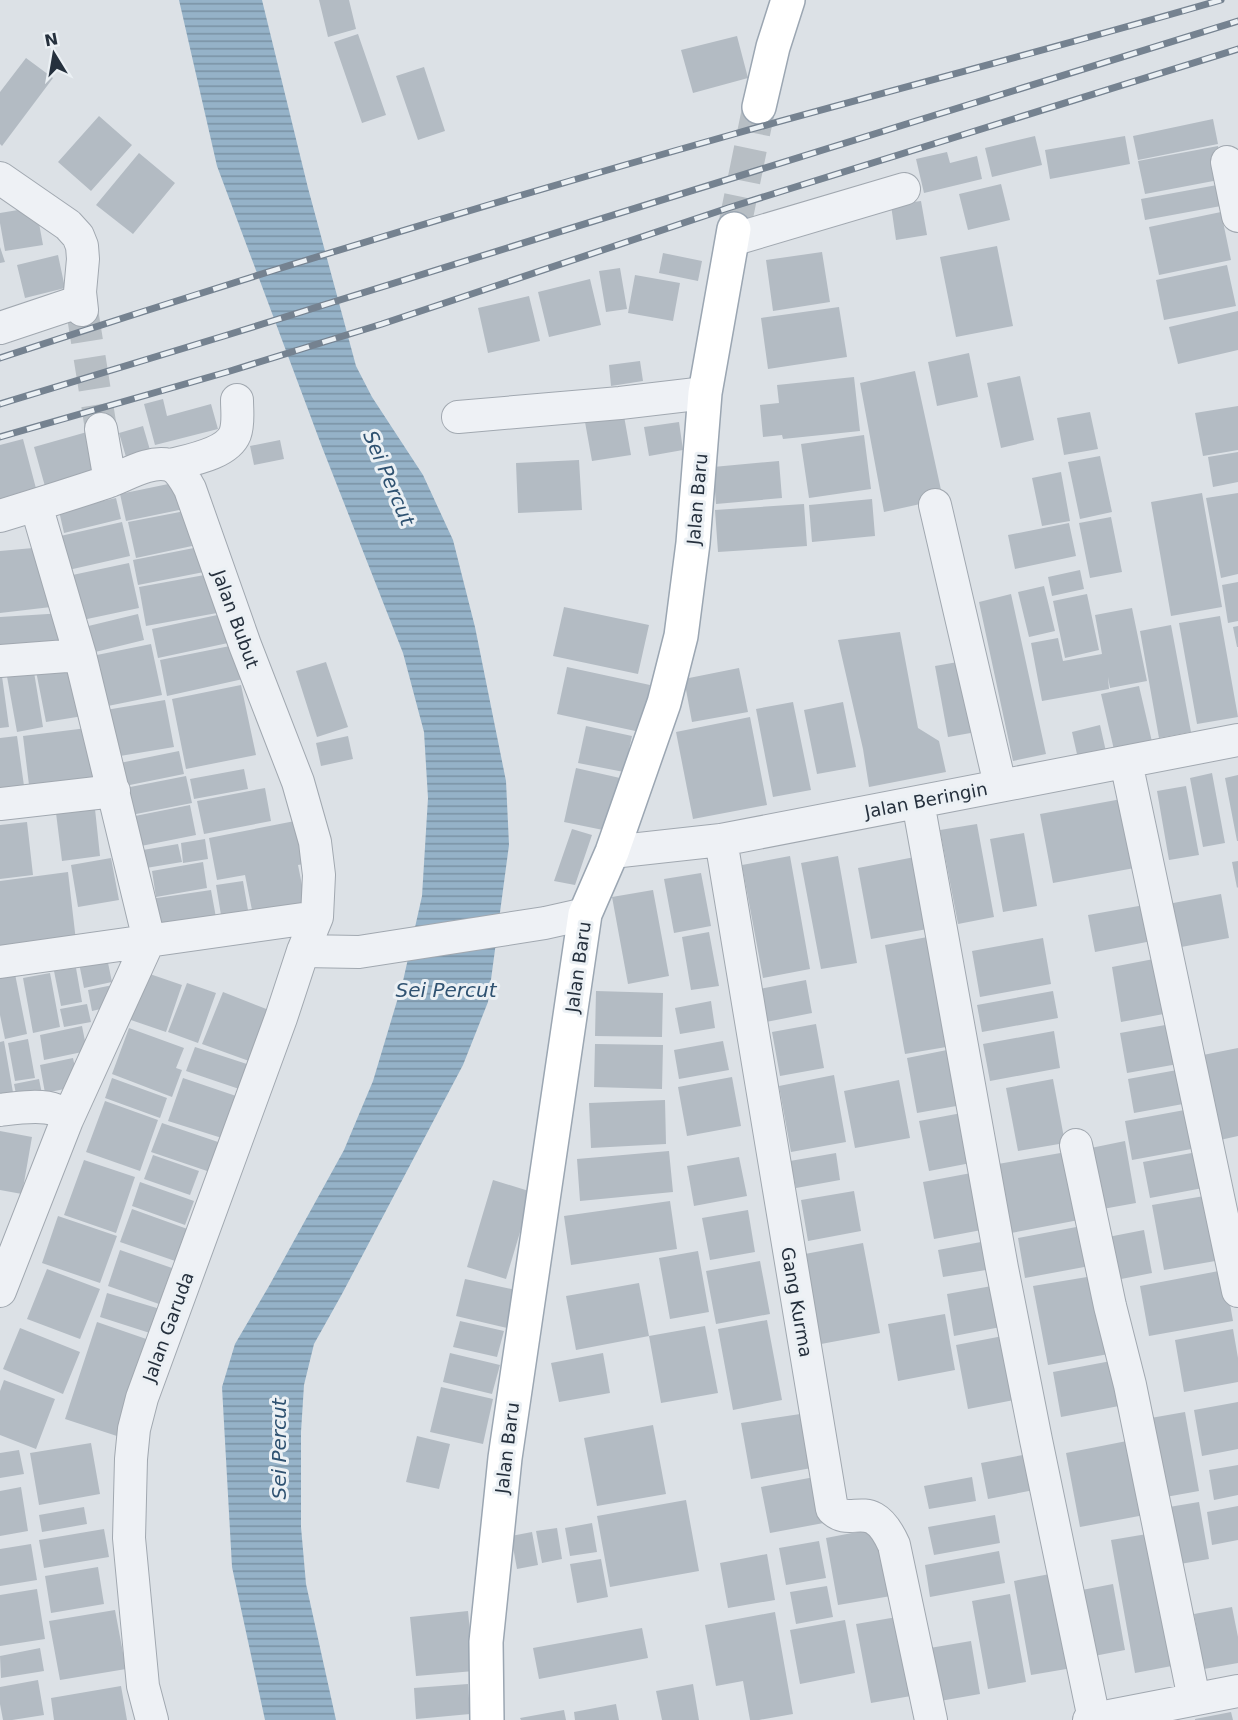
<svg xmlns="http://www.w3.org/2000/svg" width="1238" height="1720" font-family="'DejaVu Sans',sans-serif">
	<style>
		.water { fill: url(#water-rules) }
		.building { fill: #b3bbc3 }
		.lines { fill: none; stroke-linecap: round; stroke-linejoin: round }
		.minor-tunnel { stroke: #b7bec4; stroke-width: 32; stroke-dasharray: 32 16; stroke-linecap: butt }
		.major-tunnel { stroke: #b7bec4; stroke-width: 33; stroke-dasharray: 33 16; stroke-linecap: butt }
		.minor-casing { stroke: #a1a8b0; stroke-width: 34 }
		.major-casing { stroke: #9ba6b2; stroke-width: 36 }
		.minor { stroke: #eef1f5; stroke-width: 32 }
		.major { stroke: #fff; stroke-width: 33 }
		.rail-casing { stroke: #758290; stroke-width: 7 }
		.rail { stroke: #ebf0f4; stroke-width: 4.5; stroke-dasharray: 14; stroke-linecap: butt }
		.labels { text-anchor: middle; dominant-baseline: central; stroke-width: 6; stroke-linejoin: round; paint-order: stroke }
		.street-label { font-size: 18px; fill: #25303d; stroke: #ebf0f4 }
		.water-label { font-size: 20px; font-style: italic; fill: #2f5271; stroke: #ebf0f4 }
	</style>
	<defs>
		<pattern id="water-rules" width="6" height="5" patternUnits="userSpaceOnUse" patternTransform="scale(1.5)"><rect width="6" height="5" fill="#95b2c8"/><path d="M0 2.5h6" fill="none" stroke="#7991a4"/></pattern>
	</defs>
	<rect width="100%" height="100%" fill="#dce1e6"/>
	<path class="water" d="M179 0H262L308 188 356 366 372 397 423 475 453 540 475 627 506 781 509 845 488 1002 463 1065 342 1294 314 1344 304 1385 301 1432V1527L306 1584 336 1720H265L232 1567 222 1387 235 1344 269 1286 344 1150 373 1081 403 981 422 896 428 798 424 732 403 653 322 447 217 166Z"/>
	<path class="building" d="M319 0H349L356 29 328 37Z
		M358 34 386 115 362 123 334 42Z
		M737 36 748 78 693 93 681 50Z
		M26 58 53 78 2 146 0 144V92Z
		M424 67 445 131 418 140 396 76Z
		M99 116 132 145 91 191 58 162Z
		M1213 119 1218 144 1138 160 1133 136Z
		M1035 136 1042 165 992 177 985 148Z
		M1125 136 1130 164 1050 179 1045 150Z
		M1218 146 1224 179 1145 194 1138 161Z
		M947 152 950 163 977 156 982 179 924 193 916 159Z
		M139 153 175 183 133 234 96 205Z
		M1001 184 1010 220 968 230 959 194Z
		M1217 185 1221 206 1145 220 1141 199Z
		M921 201 927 235 896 240 891 205Z
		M36 207 43 245 5 251 0 223V213Z
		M1221 212 1231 260 1159 275 1149 227Z
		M997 246 1013 326 956 337 940 257Z
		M0 247 5 262 0 263Z
		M822 252 830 302 773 311 766 260Z
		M663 253 702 261 698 281 659 273Z
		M58 255 65 288 25 298 17 265Z
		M1227 265 1236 306 1164 320 1156 280Z
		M620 268 627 309 606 312 599 271Z
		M635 275 680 283 673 321 628 313Z
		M590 279 601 325 549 337 538 292Z
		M529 296 540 341 488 353 478 308Z
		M839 307 847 357 768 369 761 318Z
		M1238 311V350L1178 364 1169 327Z
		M969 353 978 397 937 406 928 362Z
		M640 361 643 381 611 386 609 365Z
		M915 371 943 499 884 512 860 383Z
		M1020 376 1034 440 1001 448 987 383Z
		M854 377 860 431 783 439 782 435 763 437 760 405 779 403 777 385Z
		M163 399 167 416 211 404 218 429 155 445 144 404Z
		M1238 406V450L1203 456 1195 413Z
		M1090 412 1098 449 1064 455 1057 418Z
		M624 416 631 455 592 461 585 422Z
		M679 422 683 450 649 456 644 427Z
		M143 426 150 450 126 457 119 433Z
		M94 430 107 473 46 490 34 447Z
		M864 435 871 489 809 498 801 444Z
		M23 439 38 496 2 505 0 499V445Z
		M280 440 284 459 254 465 250 446Z
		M1238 452V482L1213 487 1208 457Z
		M1100 456 1112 512 1080 519 1068 462Z
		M579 460 582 510 518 513 516 463Z
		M779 461 782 498 716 504 713 467Z
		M1061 472 1070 521 1042 526 1032 478Z
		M178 482 184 509 126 521 120 494Z
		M1202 493 1222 607 1171 616 1151 502Z
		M1238 493V574L1221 578 1206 498Z
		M116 498 121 519 64 533 59 511Z
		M872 499 875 536 812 542 809 505Z
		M804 504 807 546 718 552 715 510Z
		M185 511 192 546 136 558 128 522Z
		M1111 517 1122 572 1090 578 1079 523Z
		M122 522 130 556 64 571 56 537Z
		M1069 523 1076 556 1015 569 1008 535Z
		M44 547 51 607 0 613V551Z
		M199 547 204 572 138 585 133 560Z
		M129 563 139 608 73 622 63 577Z
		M1080 570 1084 589 1052 596 1048 577Z
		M210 574 217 613 146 626 139 587Z
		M1238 582V621L1228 623 1222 585Z
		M1044 586 1055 631 1029 637 1018 592Z
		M1011 594 1046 754 1013 761 979 602Z
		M1087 594 1099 650 1065 658 1053 601Z
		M564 607 649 625 638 674 553 656Z
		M1132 608 1147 681 1110 688 1108 677 1109 689 1042 701 1031 643 1058 638 1063 661 1102 654 1095 615Z
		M64 613 66 653 0 657V617Z
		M138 614 144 640 83 655 76 629Z
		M222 614 228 643 158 658 152 629Z
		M1220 616 1238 717 1197 724 1179 623Z
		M1171 625 1191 732 1159 738 1140 631Z
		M1238 626V647H1237L1233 627Z
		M900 632 918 728 939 741 946 772 869 787 863 749 838 640Z
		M151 644 162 695 98 708 87 657Z
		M235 645 243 679 167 696 160 660Z
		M969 660 982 731 948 737 935 666Z
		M326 662 348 727 317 737 296 671Z
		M74 664 83 716 46 722 36 671Z
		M33 666 43 727 17 732 6 671Z
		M567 667 650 685 640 732 557 714Z
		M739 668 748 712 692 722 684 679Z
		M0 669H1L9 727 0 728Z
		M241 685 256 755 186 769 172 699Z
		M1139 686 1153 746 1115 754 1101 694Z
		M165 700 174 747 108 758 100 711Z
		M793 702 811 790 773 797 756 709Z
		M843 702 856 767 817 774 804 710Z
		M750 717 767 805 693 819 676 732Z
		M1100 725 1107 756 1079 763 1072 732Z
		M586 726 632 736 624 772 578 763Z
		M87 728 95 784 30 793 23 736Z
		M17 736 25 793 0 796V738Z
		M348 736 353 759 321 766 316 743Z
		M179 751 184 774 120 787 115 764Z
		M576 768 620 778 608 831 564 822Z
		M244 769 248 789 194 799 190 779Z
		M1212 773 1225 843 1203 847 1190 778Z
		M1238 775V841H1237L1225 778Z
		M186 776 192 803 126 816 120 789Z
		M1186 786 1199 855 1169 860 1157 791Z
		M265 788 271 821 204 834 197 801Z
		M1127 798 1140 867 1053 883 1040 814Z
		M190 805 196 835 131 848 125 818Z
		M95 809 100 856 62 861 56 813Z
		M300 820 309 863 298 865 306 905 253 915 245 875 217 880 209 838Z
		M27 822 33 875 0 879V825Z
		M977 824 994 917 958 924 940 830Z
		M572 829 592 835 575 885 554 881Z
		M1024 833 1037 906 1003 912 990 839Z
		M205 839 208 859 183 863 181 843Z
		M178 844 182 862 146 868 143 850Z
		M790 856 810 969 763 978 742 865Z
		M838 856 857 963 821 969 801 863Z
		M920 856 933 928 871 939 858 868Z
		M111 858 119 900 78 907 71 865Z
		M1238 861V887L1237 888 1232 862Z
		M203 862 207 888 156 897 152 871Z
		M68 872 76 941 0 950V881Z
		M701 873 711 926 674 933 664 879Z
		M243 881 249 916 222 921 216 885Z
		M211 890 217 923 156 932 150 899Z
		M653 890 669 976 628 984 612 897Z
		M1221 894 1229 938 1176 948 1168 904Z
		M1150 904 1157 940 1095 952 1088 915Z
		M709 932 719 986 691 990 682 937Z
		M938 935 958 1045 905 1054 885 945Z
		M1043 938 1051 984 980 997 972 951Z
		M107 958 112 982 84 988 79 963Z
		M1159 958 1169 1013 1121 1022 1112 967Z
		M76 968 82 1002 61 1006 54 971Z
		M144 972 182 985 166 1032 128 1019Z
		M50 973 60 1027 33 1033 23 978Z
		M15 974 27 1034 5 1039 0 1015V977Z
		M806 980 812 1013 766 1022 760 989Z
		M187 983 216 993 198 1043 168 1032Z
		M113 985 118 1005 92 1011 88 990Z
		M596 991 663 993 662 1037 595 1036Z
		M1053 991 1058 1018 982 1032 977 1005Z
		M223 992 269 1010 249 1061 202 1044Z
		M711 1001 715 1028 680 1034 675 1008Z
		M87 1004 91 1022 64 1027 60 1009Z
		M816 1024 824 1068 780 1076 772 1032Z
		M1171 1024 1178 1064 1127 1073 1120 1033Z
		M82 1026 87 1051 44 1060 40 1035Z
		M129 1028 184 1048 176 1068 182 1070 172 1097 112 1074Z
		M1054 1031 1060 1068 990 1081 983 1044Z
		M28 1039 35 1078 15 1081 8 1043Z
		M4 1041 14 1098 0 1100V1042Z
		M723 1041 729 1070 679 1079 674 1050Z
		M595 1044 663 1045 662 1089 594 1087Z
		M195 1047 259 1068 251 1093 186 1071Z
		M1238 1048V1136L1220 1140 1203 1055Z
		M952 1049 962 1105 917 1113 907 1058Z
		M73 1058 79 1086 45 1093 40 1065Z
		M1177 1070 1183 1104 1134 1113 1128 1079Z
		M834 1075 846 1142 791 1152 779 1086Z
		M732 1077 741 1126 687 1136 678 1087Z
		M112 1078 167 1098 160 1118 105 1098Z
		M183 1078 239 1097 225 1139 168 1121Z
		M39 1079 43 1099 18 1104 14 1084Z
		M1053 1079 1065 1143 1018 1151 1006 1088Z
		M899 1080 910 1138 855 1148 844 1091Z
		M665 1100 666 1144 591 1148 589 1103Z
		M105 1101 158 1120 140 1171 86 1152Z
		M1190 1109 1197 1148 1132 1160 1125 1121Z
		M967 1112 976 1162 929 1171 919 1121Z
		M162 1123 224 1144 213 1173 151 1152Z
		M0 1131 32 1137 22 1194 0 1190Z
		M1125 1141 1136 1203 1097 1210 1086 1149Z
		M669 1151 673 1192 580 1201 577 1159Z
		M1072 1151 1084 1219 1011 1233 998 1164Z
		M1197 1152 1203 1188 1150 1198 1143 1162Z
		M836 1153 840 1180 796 1188 790 1161Z
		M153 1155 199 1171 190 1195 144 1179Z
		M739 1157 747 1196 694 1206 687 1166Z
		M84 1160 135 1177 116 1233 64 1215Z
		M982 1171 992 1228 934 1239 923 1182Z
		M493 1180 532 1192 506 1279 467 1267Z
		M140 1182 194 1201 185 1225 132 1206Z
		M854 1191 861 1231 808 1241 801 1200Z
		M1210 1195 1221 1260 1164 1270 1152 1205Z
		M670 1201 677 1249 571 1265 564 1216Z
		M132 1209 193 1231 181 1263 120 1242Z
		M748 1210 755 1252 710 1260 702 1218Z
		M58 1216 117 1236 100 1283 42 1263Z
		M1087 1225 1095 1265 1025 1278 1018 1238Z
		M1144 1230 1152 1273 1116 1280 1108 1237Z
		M981 1242 986 1270 943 1277 938 1250Z
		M863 1243 880 1333 821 1344 805 1254Z
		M120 1250 172 1268 159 1304 108 1286Z
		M698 1251 709 1312 670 1319 659 1258Z
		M760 1261 770 1314 716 1324 706 1271Z
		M47 1269 100 1289 80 1339 27 1319Z
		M1224 1270 1233 1321 1149 1336 1140 1286Z
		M1099 1275 1114 1353 1048 1365 1033 1286Z
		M465 1279 516 1290 507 1328 456 1316Z
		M639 1283 649 1336 705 1326 718 1393 661 1403 649 1336 576 1350 566 1296Z
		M1003 1284 1011 1325 954 1336 947 1294Z
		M107 1293 160 1309 153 1334 100 1317Z
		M945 1314 955 1370 898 1381 888 1324Z
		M767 1320 782 1400 733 1410 718 1329Z
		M460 1321 504 1331 497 1357 453 1347Z
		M97 1322 155 1342 123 1438 65 1419Z
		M20 1328 80 1352 63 1394 3 1369Z
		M1233 1329 1238 1358V1382L1184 1392 1175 1340Z
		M1003 1336 1014 1400 968 1409 956 1345Z
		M450 1353 500 1365 492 1394 443 1382Z
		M603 1353 610 1393 559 1402 551 1363Z
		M1111 1361 1119 1406 1061 1417 1053 1372Z
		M4 1380 55 1399 36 1449 0 1435V1391Z
		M441 1387 493 1399 483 1444 430 1432Z
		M1238 1402V1449L1202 1456 1194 1410Z
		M1185 1412 1199 1491 1160 1498 1145 1419Z
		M807 1413 817 1467 751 1479 741 1423Z
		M653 1425 666 1494 597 1506 584 1438Z
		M417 1436 450 1444 439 1489 406 1482Z
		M1137 1439 1150 1514 1080 1527 1066 1453Z
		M91 1443 100 1494 39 1505 30 1453Z
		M19 1450 24 1474 0 1478V1453Z
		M1028 1454 1034 1490 988 1499 981 1463Z
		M1238 1465V1495L1214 1500 1209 1470Z
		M820 1476 829 1522 770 1533 761 1487Z
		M972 1477 976 1501 929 1509 924 1486Z
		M21 1487 28 1531 0 1536V1491Z
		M686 1500 699 1571 610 1587 597 1516Z
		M1199 1502 1209 1559 1180 1564 1169 1507Z
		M1238 1506V1540L1212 1545 1207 1512Z
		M84 1507 87 1524 42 1532 39 1515Z
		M995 1515 1000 1543 934 1555 928 1527Z
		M592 1523 597 1552 570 1556 565 1528Z
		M557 1528 562 1559 542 1563 536 1531Z
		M878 1528 891 1596 838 1605 826 1538Z
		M104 1529 109 1557 44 1568 39 1540Z
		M532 1532 538 1565 517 1569 511 1536Z
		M1153 1533 1177 1665 1135 1673 1111 1540Z
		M819 1541 826 1578 786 1585 779 1548Z
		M31 1544 37 1580 0 1586V1549Z
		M999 1551 1005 1583 930 1597 925 1565Z
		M767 1554 775 1600 728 1608 720 1563Z
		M601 1559 608 1597 577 1603 570 1564Z
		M98 1567 104 1604 51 1613 45 1576Z
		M1060 1572 1078 1667 1031 1675 1014 1581Z
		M1113 1584 1125 1650 1094 1656 1082 1590Z
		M827 1586 833 1617 796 1624 790 1592Z
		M37 1589 45 1639 0 1646V1595Z
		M1010 1594 1026 1682 988 1689 972 1601Z
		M1232 1607 1238 1637V1663L1204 1669 1194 1614Z
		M115 1610 126 1669 60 1680 49 1621Z
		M468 1611 474 1671 416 1676 410 1617Z
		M775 1612 793 1714 759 1720H750L743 1681 716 1686 705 1625Z
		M897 1617 911 1696 871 1703 856 1624Z
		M845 1620 855 1673 800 1684 790 1630Z
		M642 1628 648 1658 539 1679 533 1648Z
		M971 1641 980 1694 940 1701 930 1648Z
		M40 1648 44 1671 1 1678 0 1656Z
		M38 1680 44 1715 12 1720H3L0 1704V1687Z
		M468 1684 470 1714 416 1719 414 1688Z
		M693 1684 699 1720H662L656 1691Z
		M121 1686 127 1720H54L51 1698Z
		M616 1704 619 1720H575L574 1712Z
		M564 1710 566 1720H521L520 1718Z
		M1231 1712 1233 1720H1195V1719Z"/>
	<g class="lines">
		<path class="minor-tunnel" d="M82 310 101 429"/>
		<path class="major-tunnel" d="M734 229 759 107"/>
		<g class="minor-casing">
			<path id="minor" d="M1227 162 1238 216
				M0 178 68 225 78 236 82 246 83 259 80 292 82 310
				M732 240 904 189
				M0 328 81 301
				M458 417 620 403 705 393
				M101 429 110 481
				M171 465C190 460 227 454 235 434 239 423 237 411 237 400
				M935 505 1000 785
				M0 516C36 505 71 494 107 482 125 476 149 460 169 465 179 468 185 480 190 489L245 645 298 782 315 842 319 875 317 917 303 951 281 1018 142 1398 134 1429 131 1459 129 1538 143 1686 152 1720
				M0 661 80 655
				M1126 762 1238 1291
				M918 802 1002 1268 1036 1440 1094 1719
				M0 804 114 791
				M721 840 832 1509C852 1529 871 1494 894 1545L931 1720
				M612 852 721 840 1238 740
				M303 951 359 952 545 923 585 914
				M0 962 317 917
				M0 1110C16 1108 41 1104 56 1110 60 1112 64 1117 67 1120
				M1076 1145 1110 1306 1130 1385 1194 1699
				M0 1291 67 1120 149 940 80 655 36 505
				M1089 1720 1238 1691"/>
		</g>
		<g class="major-casing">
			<path id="major" d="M759 107 773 47 788 0
				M487 1720 486 1642 505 1458 585 914 612 852 664 703 681 636 693 543 705 393 734 229"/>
		</g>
		<use href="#minor" class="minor"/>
		<use href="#major" class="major"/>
		<g class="rail-casing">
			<path id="rail" d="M0 358C243 278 488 203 734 134 896 89 1059 47 1221 0
				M0 404 224 336 1238 21
				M0 437 227 372 382 324 728 208 1238 49"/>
		</g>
		<use href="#rail" class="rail"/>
	</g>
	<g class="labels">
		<g class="street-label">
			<text transform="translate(697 499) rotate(-85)">Jalan Baru</text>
			<text transform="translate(236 619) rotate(70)">Jalan Bubut</text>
			<text transform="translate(926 800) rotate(-11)">Jalan Beringin</text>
			<text transform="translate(578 967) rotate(-82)">Jalan Baru</text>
			<text transform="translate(797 1302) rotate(80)">Gang Kurma</text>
			<text transform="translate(168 1327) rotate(-70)">Jalan Garuda</text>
			<text transform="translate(507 1448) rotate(-83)">Jalan Baru</text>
		</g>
		<g class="water-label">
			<text transform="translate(389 478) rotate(67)">Sei Percut</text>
			<text x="446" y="990">Sei Percut</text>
			<text transform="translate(279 1449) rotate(-90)">Sei Percut</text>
		</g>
	</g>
	<g transform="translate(54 54) rotate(349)" stroke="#ebf0f4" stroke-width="4.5" paint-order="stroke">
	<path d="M0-4.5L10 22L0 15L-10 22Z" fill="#25303d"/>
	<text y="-9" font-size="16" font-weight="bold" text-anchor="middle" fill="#25303d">N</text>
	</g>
</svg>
